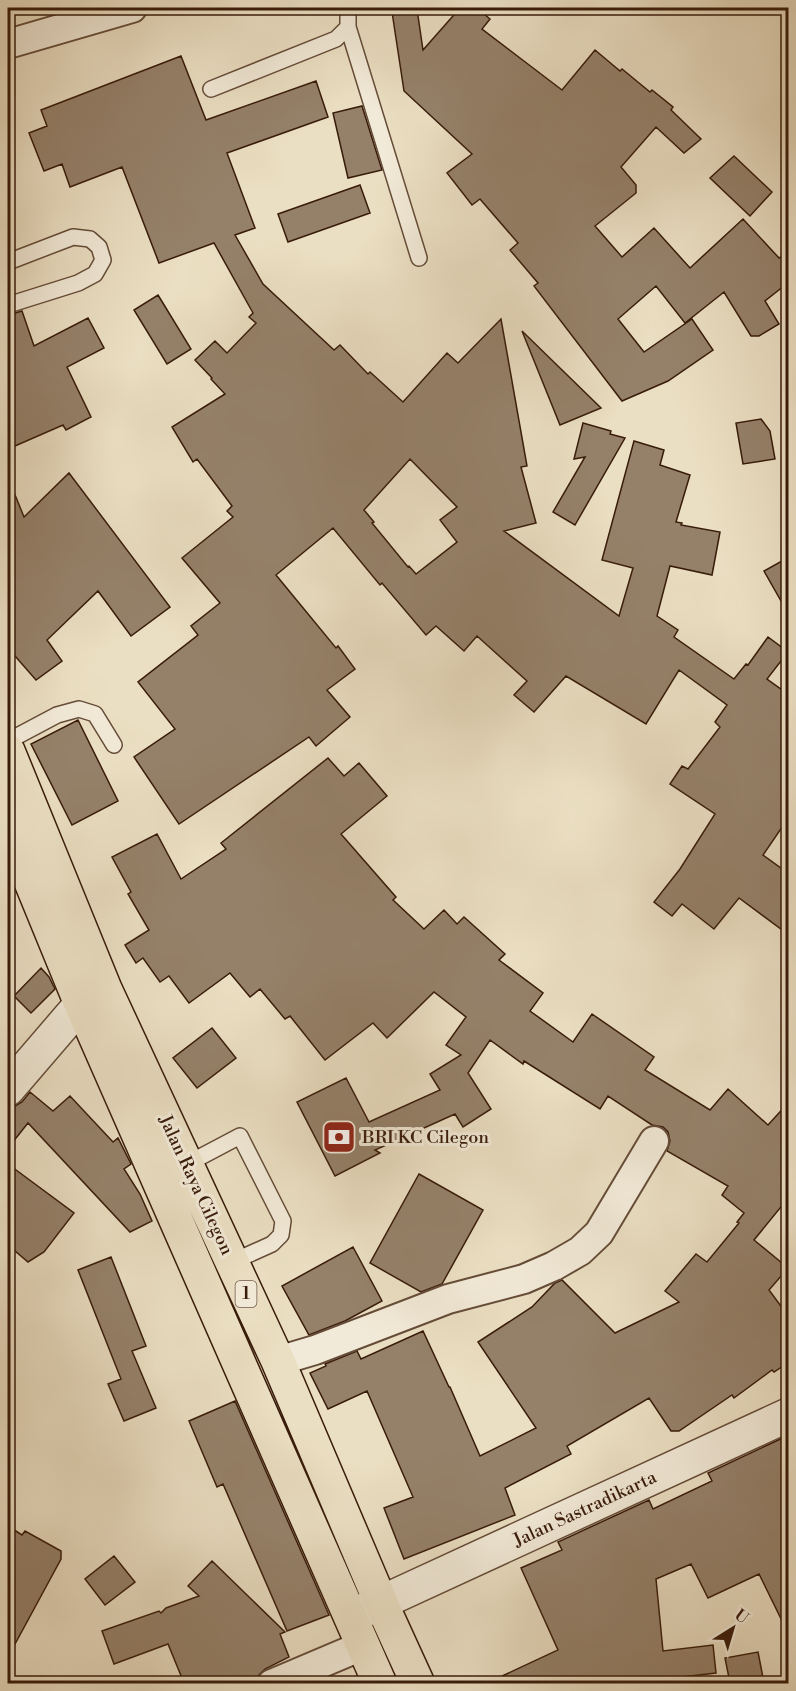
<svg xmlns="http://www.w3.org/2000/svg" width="796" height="1691" font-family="'Libre Bodoni',serif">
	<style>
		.building { fill: #95816a; stroke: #381b0a; stroke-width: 1.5; fill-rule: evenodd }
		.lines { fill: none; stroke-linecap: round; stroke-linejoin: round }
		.service-casing { stroke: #654c38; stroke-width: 18 }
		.minor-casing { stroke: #654c38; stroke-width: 32 }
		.tertiary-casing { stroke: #654c38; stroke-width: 36 }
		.trunk-casing { stroke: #381b0a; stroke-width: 36 }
		.service { stroke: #f2ead8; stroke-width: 15 }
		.minor { stroke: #f2ead8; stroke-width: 28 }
		.tertiary { stroke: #f2ead8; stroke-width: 33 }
		.trunk { stroke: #ebdfc3; stroke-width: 33 }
		.labels { text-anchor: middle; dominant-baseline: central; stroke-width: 6; stroke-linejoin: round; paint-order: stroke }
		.shield { fill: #f2ead8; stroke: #705948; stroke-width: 1.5 }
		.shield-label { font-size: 16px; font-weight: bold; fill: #381b0a }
		.poi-label { font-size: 18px; fill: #381b0a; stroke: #f2ead8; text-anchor: start }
		.street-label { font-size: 18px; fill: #381b0a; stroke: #f2ead8 }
	</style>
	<rect width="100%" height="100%" fill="#ebdfc3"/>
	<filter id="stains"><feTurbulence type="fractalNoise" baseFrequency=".00333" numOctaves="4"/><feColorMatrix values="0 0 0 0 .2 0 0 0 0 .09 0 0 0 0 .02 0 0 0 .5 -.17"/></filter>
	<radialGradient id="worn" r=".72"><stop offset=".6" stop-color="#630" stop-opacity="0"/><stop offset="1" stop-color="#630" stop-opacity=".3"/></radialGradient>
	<path class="building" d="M460 8H477L490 19 482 29 562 90 595 50 620 71 622 69 650 92 652 90 673 107 671 110 701 139 684 153 656 127 621 167 636 185V193L595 226 622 257 654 228 690 268 743 219 779 258 789 251V282L765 301 779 324 759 336H751L724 292 685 323 656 286 618 319 644 352 692 319 713 350 668 381 622 401 534 286 538 283 510 250 518 243 480 199 472 205 447 173 472 154 404 91 392 12 417 9 423 50Z
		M181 56 206 120 316 81 328 117 227 153 255 228 235 235 263 284 334 350 340 345 368 374 370 372 403 402 447 353 458 363 501 319 527 466 521 467 536 523 504 531 619 616 633 568 602 560 634 441 664 450 660 465 690 475 676 522 682 523 681 525 720 532 712 575 670 566 657 616 678 630 674 637 734 679 746 664 748 665 768 637 788 652 767 679 789 695V817L763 855 789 874V935L739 898 714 929 682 904 672 916 654 902 680 869 715 814 670 784 682 766 688 769 720 727 715 722 727 705 679 670 646 724 566 676 534 712 514 695 527 681 477 636 464 651 436 626 426 635 382 583 380 585 333 528 276 575 336 648 338 646 355 669 327 690 350 717 316 746 309 737 179 824 134 757 175 729 138 682 198 635 191 626 220 603 182 558 233 517 227 511 232 506 197 459 193 462 172 427 225 394 211 379 212 378 195 360 215 341 227 353 256 323 249 317 253 313 214 243 159 263 122 167 70 187 62 164 44 171 29 133 47 126 41 110ZM410 459 457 507 440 520 457 542 416 574 409 566 408 567 372 523 374 522 364 510Z
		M362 106 382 170 348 178 333 113Z
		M734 156 772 192 750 216 710 178Z
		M360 185 370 213 288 242 278 214Z
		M158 295 191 349 167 364 134 310Z
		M22 311 34 346 88 318 104 348 67 367 91 417 66 430 63 425 8 449V315Z
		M522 331 601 408 560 425Z
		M761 419 770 431 775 459 743 464 736 423Z
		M583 423 611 431 610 434 625 438 575 525 553 512 585 457 574 459Z
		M69 473 170 607 131 636 98 591 47 640 62 661 36 680 8 648V480H9L24 517Z
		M789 557V615L764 571Z
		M78 720 118 801 72 825 31 744Z
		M328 758 344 776 359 763 387 796 341 834 396 897 393 900 424 929 444 910 457 924 464 917 505 954 499 960 543 993 530 1011 573 1042 592 1014 654 1057 645 1070 710 1110 728 1089 768 1125 789 1102V1197L754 1240 788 1268 769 1290 789 1317V1362L774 1372 772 1370 734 1398 732 1395 679 1431H671L649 1398 567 1446 571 1454 505 1488 515 1515 404 1559 384 1508 413 1497 367 1391 328 1409 310 1373 326 1366 325 1364 357 1351 361 1359 423 1331 449 1387H450L480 1456 536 1428 478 1342 532 1307 555 1283 562 1280 615 1333 679 1302 665 1291 696 1254 707 1262 739 1223 737 1222 744 1213 722 1195 728 1186 667 1151 670 1141 668 1132 663 1127 652 1125 608 1096 600 1109 524 1061 523 1064 490 1040 468 1073 491 1109 463 1127 455 1114 375 1150 380 1153 335 1176 297 1102 346 1078 369 1122 440 1090 430 1074 461 1055 446 1045 466 1017 434 992 387 1038 373 1023 325 1060 290 1016 285 1019 260 989 250 997 230 973 189 1003 169 976 160 982 143 958 136 963 125 945 149 930 128 894 131 892 112 857 157 834 181 879 226 849 221 843Z
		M41 968 49 977 55 989 31 1013 14 996Z
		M212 1028 236 1058 197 1088 173 1058Z
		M30 1092 53 1111 70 1096 113 1142 118 1138 131 1164 124 1169 140 1194 152 1221 130 1232 28 1123 8 1148V1110L10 1107 15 1106 22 1102Z
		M8 1164 74 1213 44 1252 28 1262 8 1245Z
		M419 1174 483 1210 442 1284 421 1292 370 1263Z
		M353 1247 382 1301 345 1321 309 1335 282 1286Z
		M111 1257 146 1346 132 1351 156 1408 124 1421 108 1384 121 1379 78 1270Z
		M235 1401 329 1615 287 1631 223 1484 217 1487 189 1421Z
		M789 1435V1635L759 1574 708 1598 691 1564 656 1579 663 1651 713 1645 716 1673 630 1683H487L558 1650 521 1568 562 1550 558 1542 649 1500 653 1509 712 1481 708 1473Z
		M8 1526 22 1535 25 1531 61 1551V1559L8 1657Z
		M114 1556 135 1582 105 1605 85 1579Z
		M212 1561 285 1632 280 1634 289 1657 265 1669 259 1675 256 1683H184L168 1644 114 1664 102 1631 159 1611 161 1613 166 1608 199 1596 188 1586Z
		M758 1652 764 1683H730L725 1658Z"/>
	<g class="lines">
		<g class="service-casing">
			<path id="service" d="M348 27 419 258
				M211 89 336 39 348 27V8
				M8 262 73 237 90 239 99 247 103 260 95 274 78 283 8 305
				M8 741 57 715 79 709 95 714 114 745
				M187 1164 240 1136 283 1221 281 1235 272 1244 232 1262"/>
		</g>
		<g class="minor-casing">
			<path id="minor" d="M8 44 132 8
				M278 1361 315 1350 448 1299 524 1279 554 1266 580 1251 599 1233 654 1141
				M272 1684 364 1645"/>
		</g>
		<g class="tertiary-casing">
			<path id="tertiary" d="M8 1089 81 1004 104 990
				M354 1615 788 1415"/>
		</g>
		<g class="trunk-casing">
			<path id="trunk" d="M8 751 105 989 278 1361 381 1603 418 1684
				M8 826 81 1004 380 1684"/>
		</g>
		<use href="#service" class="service"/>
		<use href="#minor" class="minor"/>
		<use href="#tertiary" class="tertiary"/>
		<use href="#trunk" class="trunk"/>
	</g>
	<defs>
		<g id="bank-square" transform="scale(1.725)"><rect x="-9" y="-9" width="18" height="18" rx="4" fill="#8f2418" stroke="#f2ead8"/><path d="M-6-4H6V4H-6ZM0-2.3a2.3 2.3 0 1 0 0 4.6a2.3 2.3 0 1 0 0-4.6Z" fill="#fff"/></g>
	</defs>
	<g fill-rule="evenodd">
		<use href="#bank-square" x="339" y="1137"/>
	</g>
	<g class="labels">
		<rect class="shield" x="235.5" y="1281" width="21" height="26" rx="4.5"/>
		<g class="shield-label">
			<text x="246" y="1294">1</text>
		</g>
		<g class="poi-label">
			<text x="362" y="1137">BRI KC Cilegon</text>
		</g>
		<g class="street-label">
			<text transform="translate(196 1185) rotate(65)">Jalan Raya Cilegon</text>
			<text transform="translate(585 1509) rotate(-25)">Jalan Sastradikarta</text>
		</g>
	</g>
	<rect width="796" height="1691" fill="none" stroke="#ebdfc3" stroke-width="30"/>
	<rect x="9" y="9" width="778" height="1673" fill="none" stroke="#381b0a" stroke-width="3"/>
	<rect x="15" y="15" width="766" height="1661" fill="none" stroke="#381b0a" stroke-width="1.5"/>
	<g transform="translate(733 1628) rotate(37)" stroke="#f2ead8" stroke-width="4.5" paint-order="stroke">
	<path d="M0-4.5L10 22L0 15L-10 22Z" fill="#381b0a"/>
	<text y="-9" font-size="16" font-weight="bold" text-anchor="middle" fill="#381b0a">U</text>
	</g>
	<rect width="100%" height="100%" filter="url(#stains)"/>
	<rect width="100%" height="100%" fill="url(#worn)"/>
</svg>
